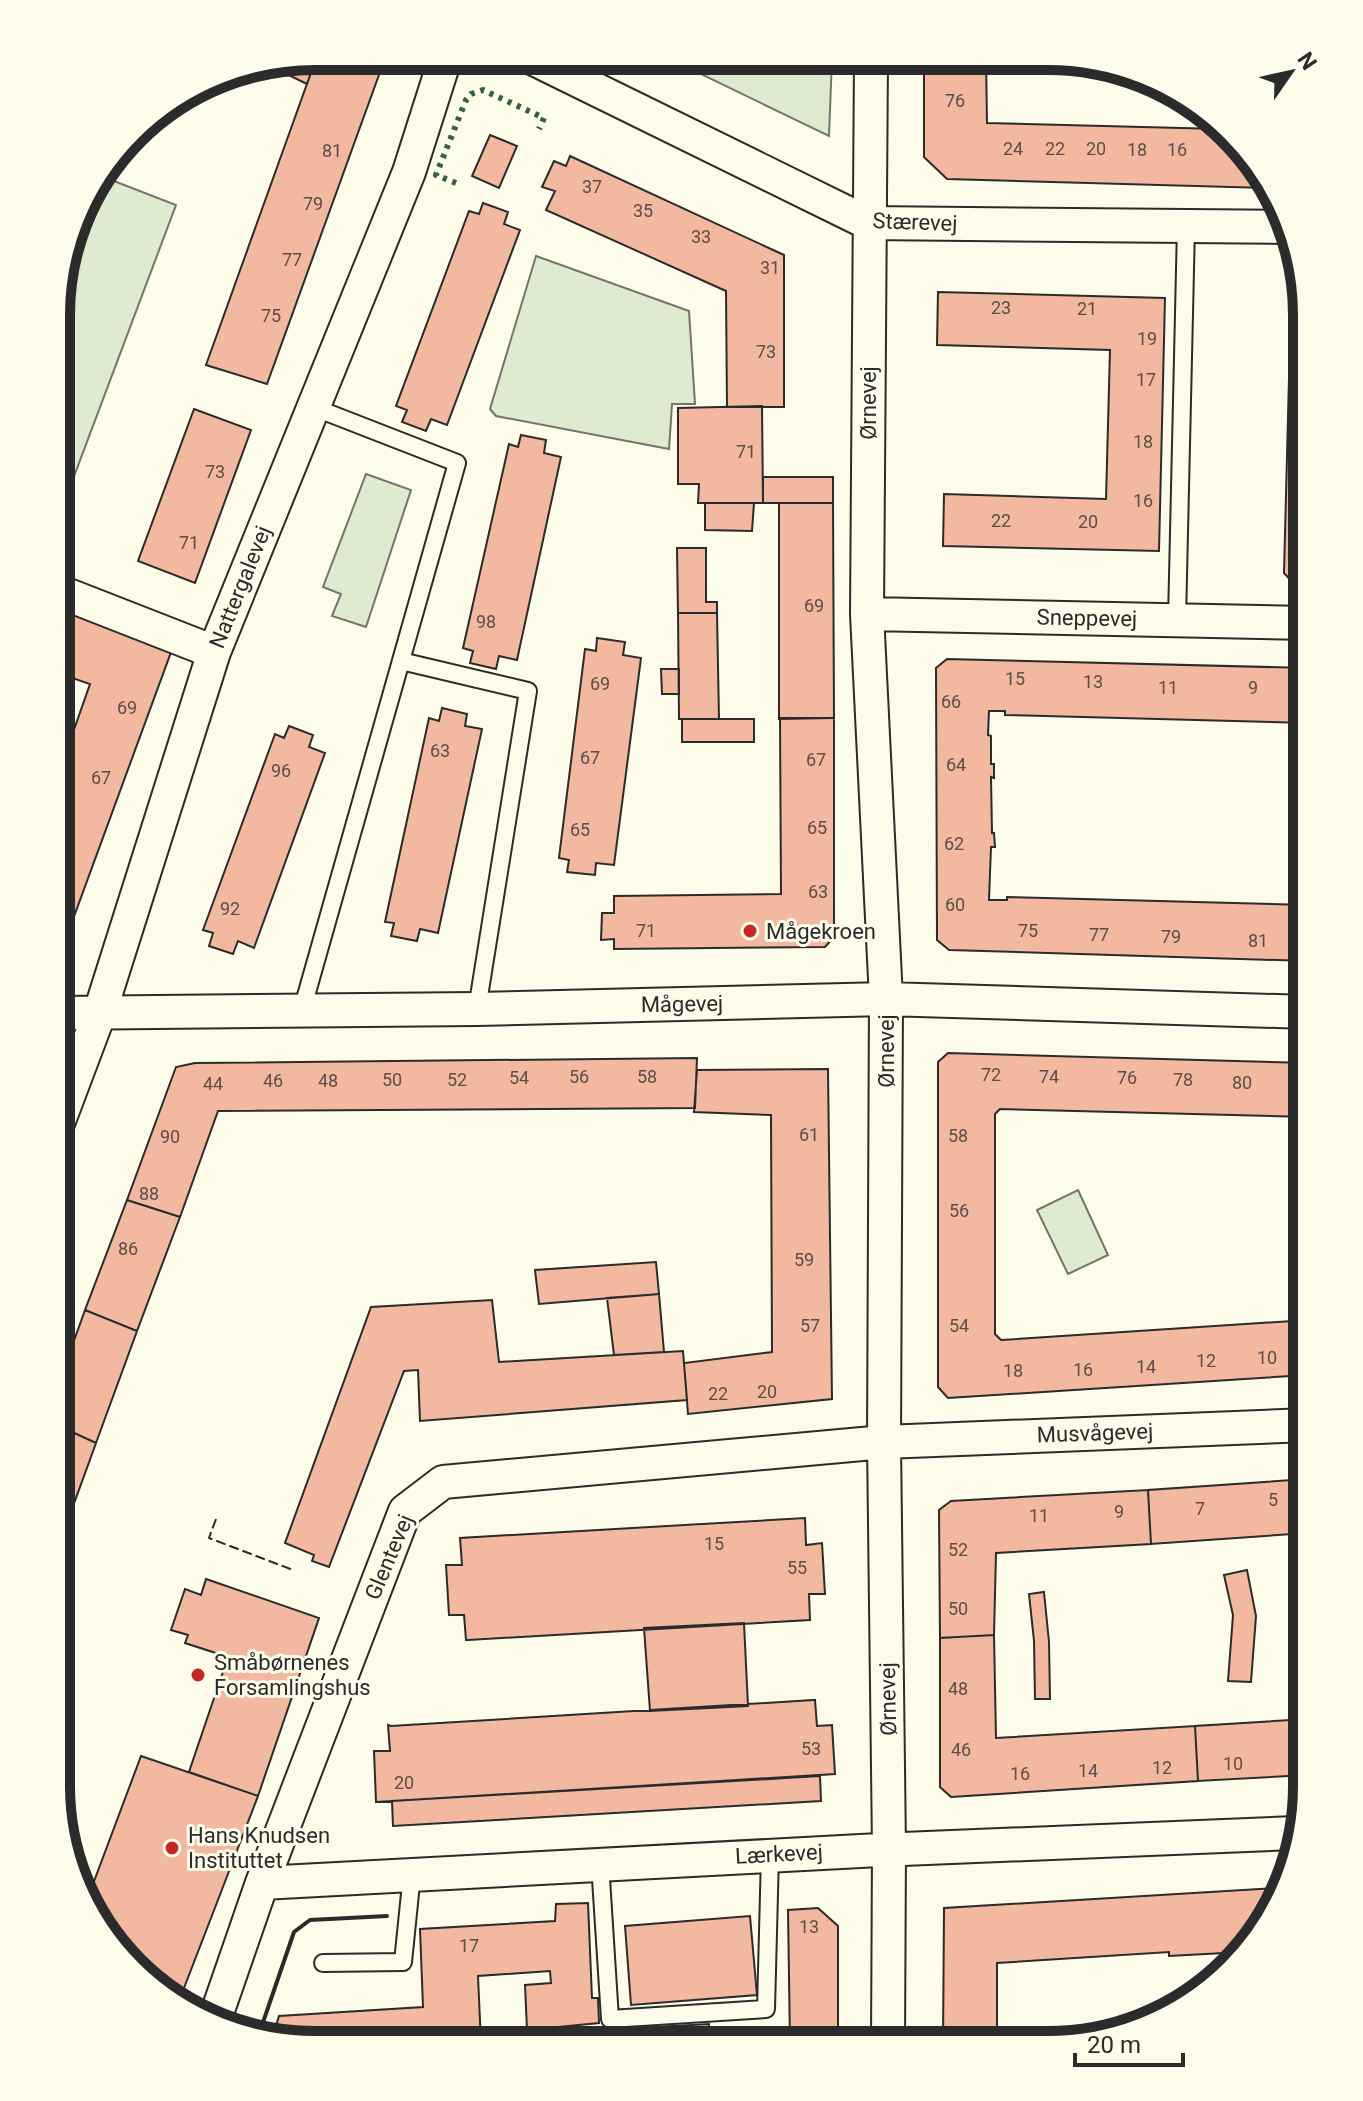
<svg xmlns="http://www.w3.org/2000/svg" width="1363" height="2101" font-family="Roboto,sans-serif">
	<style>
		.green { fill: #deebd1; stroke: #74746e; stroke-width: 2 }
		.building { fill: #f2b8a0; stroke: #2b2b2b; stroke-width: 2 }
		.lines { fill: none; stroke-linecap: round; stroke-linejoin: round }
		.service-casing { stroke: #2b2b2b; stroke-width: 20 }
		.minor-casing { stroke: #2b2b2b; stroke-width: 36 }
		.service { stroke: #fdfbea; stroke-width: 16 }
		.minor { stroke: #fdfbea; stroke-width: 32 }
		.hedge { stroke: #34623c; stroke-width: 6; stroke-dasharray: 4 6; stroke-linecap: butt }
		.fence { stroke: #2b2b2b; stroke-width: 2; stroke-dasharray: 10 4; stroke-linecap: butt }
		.wall { stroke: #2b2b2b; stroke-width: 4 }
		.poi-dot { fill: #c62828; stroke: #fdfbea; stroke-width: 3 }
		.labels { text-anchor: middle; dominant-baseline: central; stroke-width: 6; stroke-linejoin: round; paint-order: stroke }
		.number-label { font-size: 18px; fill: #5d4e48 }
		.street-label { font-size: 22px; fill: #2b2b2b; stroke: #fdfbea }
		.poi-label { font-size: 22px; fill: #2b2b2b; stroke: #fdfbea; text-anchor: start }
		.rim { fill: none; stroke: #2b2b2b; stroke-width: 10 }
	</style>
	<rect width="100%" height="100%" fill="#fdfbea"/>
	<path class="green" d="M666 57 832 58 829 136Z
		M101 176 176 205 58 519V281L83 200Z
		M536 256 689 311 695 404H672L669 449 496 416 490 409Z
		M366 474 411 490 366 627 332 616 341 594 323 587Z
		M1078 1190 1108 1255 1068 1274 1037 1210Z"/>
	<path class="building" d="M317 56H374L384 61 267 384 206 365Z
		M317 56 307 84 268 65 315 56Z
		M924 58H986L987 123 1220 129 1266 188 947 179 924 157Z
		M490 135 517 146 499 188 472 176Z
		M570 156 784 255V407H727L726 291 546 210 555 191 542 187 554 161 566 166Z
		M483 203 508 212 504 224 520 230 447 425 431 419 426 431 402 422 407 410 396 406 469 211 479 214Z
		M1302 291 1307 315V585H1295L1284 573 1291 300Z
		M938 292 1165 298 1159 551 943 546 944 494 1106 499 1110 350 937 345Z
		M762 406 763 503H698L699 484H678V408Z
		M194 409 251 430 195 583 138 561Z
		M521 435 546 440 544 453 561 457 517 660 499 656 496 669 470 663 473 651 463 648 509 444 518 447Z
		M763 477H833V503H763Z
		M705 503H754L752 531 705 530Z
		M779 503H833L834 718 779 719Z
		M677 548H706V602H717V613H678Z
		M58 599 174 644 65 941 57 939V778L90 684 58 673Z
		M678 613H717L719 719H679Z
		M597 638 625 642 623 655 641 658 614 865 596 863 595 875 567 872 569 860 559 858 585 649 596 651Z
		M947 659 1307 668V723L1005 715V711H989L988 735 991 736V764H994V778L991 777 992 833H994L995 847H991L989 900H1007V897L1307 905V961L949 950 937 940 936 668Z
		M661 669H679V694H662Z
		M442 708 467 714 465 726 482 729 438 933 420 929 417 941 391 936 394 923 385 922 429 718 439 721Z
		M780 718H834V937L825 947 614 949V939L601 940 602 913H614V896L781 894Z
		M682 719H754V742H682Z
		M289 726 313 735 309 747 325 753 254 948 238 941 233 954 209 946 213 933 203 930 275 734 284 738Z
		M948 1053 1307 1063V1117L1000 1109 995 1114V1334L1001 1340 1307 1320V1375L948 1398 938 1387V1062Z
		M697 1058 695 1108 218 1111 180 1217 127 1200 176 1067 195 1063Z
		M828 1069 832 1399 688 1414 684 1363 772 1352 771 1115 694 1112 697 1070Z
		M127 1200 180 1217 137 1331 85 1310Z
		M656 1262 659 1294 539 1304 535 1270Z
		M659 1294 664 1352 614 1355 607 1298Z
		M492 1300 499 1362 683 1351 687 1400 420 1421 418 1370 404 1371 329 1567 312 1561 314 1555 285 1543 371 1307Z
		M85 1310 137 1331 96 1443 57 1425V1388Z
		M57 1425 96 1443 56 1553Z
		M1307 1479V1533L1151 1544 1148 1490Z
		M1148 1490 1151 1544 996 1553 994 1635 940 1638 939 1510 951 1501Z
		M805 1518 806 1545 822 1543 825 1594H809L810 1620 468 1640H466L464 1615H449L446 1565H462L460 1538Z
		M1247 1570 1256 1616 1251 1682 1228 1681 1233 1615 1224 1575Z
		M206 1579 319 1618 258 1796 189 1772 228 1657 185 1643 188 1635 171 1630 185 1589 201 1595Z
		M1044 1592 1049 1642 1050 1699H1035L1034 1641 1029 1594Z
		M744 1623 748 1706 650 1711 644 1628Z
		M994 1635 996 1738 1195 1726 1198 1781 951 1797 940 1787V1638Z
		M813 1700H815L817 1726 832 1725 835 1774 376 1802 374 1751H390L388 1725 391 1726Z
		M1306 1719V1775L1198 1781 1195 1726Z
		M141 1756 258 1796 179 2001 158 1992 87 1900Z
		M820 1776 821 1801 393 1826 392 1801Z
		M1278 1888 1263 1930 1243 1952 1169 1956V1952L997 1963V2045H943L944 1908Z
		M588 1903 592 1998H598L599 2023 527 2030 525 1985 551 1983 550 1971 478 1976 481 2043H281L272 2039 279 2016 423 2007 420 1929 555 1921 556 1904Z
		M818 1908 838 1926V2044H781L790 2043 788 1910Z
		M750 1916 757 1995 631 2005 625 1926Z
		M709 2024 710 2044H563V2032Z"/>
	<g class="lines">
		<g class="service-casing">
			<path id="service" d="M1177 620 1186 226
				M401 661 528 691 477 1009
				M302 1010 457 463 313 407
				M600 1863 610 2019 766 2009 770 1855
				M323 1963 403 1962 412 1874"/>
		</g>
		<g class="minor-casing">
			<path id="minor" d="M530 57 868 223 1290 227
				M871 58 867 614 886 999 884 1442 889 1849 888 2045
				M58 591 214 652
				M867 614 1307 623
				M57 1013 477 1009 886 999 1307 1012
				M57 1126 100 1012 214 652 409 172 446 56
				M262 1883 879 1850 1296 1833
				M216 2016 262 1883 405 1511 443 1482 884 1442 1307 1425"/>
		</g>
		<use href="#service" class="service"/>
		<use href="#minor" class="minor"/>
		<path class="hedge" d="M456 183 436 175 466 100 471 94 483 90 544 118 539 129"/>
		<path class="fence" d="M216 1519 209 1538 293 1570"/>
		<path class="wall" d="M259 2034 294 1932 310 1920 387 1916"/>
	</g>
	<g class="poi-dot">
		<circle cx="750" cy="931" r="8"/>
		<circle cx="198" cy="1675" r="8"/>
		<circle cx="172" cy="1848" r="8"/>
	</g>
	<g class="labels">
		<g class="number-label">
			<text x="955" y="100">76</text>
			<text x="1013" y="148">24</text>
			<text x="1055" y="148">22</text>
			<text x="1096" y="148">20</text>
			<text x="1137" y="149">18</text>
			<text x="1177" y="149">16</text>
			<text x="332" y="150">81</text>
			<text x="592" y="186">37</text>
			<text x="313" y="203">79</text>
			<text x="643" y="210">35</text>
			<text x="701" y="236">33</text>
			<text x="292" y="259">77</text>
			<text x="770" y="267">31</text>
			<text x="1001" y="307">23</text>
			<text x="1087" y="308">21</text>
			<text x="271" y="315">75</text>
			<text x="1147" y="338">19</text>
			<text x="766" y="351">73</text>
			<text x="1146" y="379">17</text>
			<text x="1143" y="441">18</text>
			<text x="746" y="451">71</text>
			<text x="215" y="471">73</text>
			<text x="1143" y="500">16</text>
			<text x="1001" y="520">22</text>
			<text x="1088" y="521">20</text>
			<text x="189" y="542">71</text>
			<text x="814" y="605">69</text>
			<text x="486" y="621">98</text>
			<text x="1015" y="678">15</text>
			<text x="1093" y="681">13</text>
			<text x="600" y="683">69</text>
			<text x="1168" y="687">11</text>
			<text x="1253" y="687">9</text>
			<text x="951" y="701">66</text>
			<text x="127" y="707">69</text>
			<text x="440" y="750">63</text>
			<text x="590" y="757">67</text>
			<text x="816" y="759">67</text>
			<text x="956" y="764">64</text>
			<text x="281" y="770">96</text>
			<text x="101" y="777">67</text>
			<text x="817" y="827">65</text>
			<text x="580" y="829">65</text>
			<text x="954" y="843">62</text>
			<text x="818" y="891">63</text>
			<text x="955" y="904">60</text>
			<text x="230" y="908">92</text>
			<text x="646" y="930">71</text>
			<text x="1028" y="930">75</text>
			<text x="1099" y="934">77</text>
			<text x="1171" y="936">79</text>
			<text x="1258" y="940">81</text>
			<text x="991" y="1074">72</text>
			<text x="579" y="1076">56</text>
			<text x="647" y="1076">58</text>
			<text x="1049" y="1076">74</text>
			<text x="519" y="1077">54</text>
			<text x="1127" y="1077">76</text>
			<text x="392" y="1079">50</text>
			<text x="457" y="1079">52</text>
			<text x="1183" y="1079">78</text>
			<text x="273" y="1080">46</text>
			<text x="328" y="1080">48</text>
			<text x="1242" y="1082">80</text>
			<text x="213" y="1083">44</text>
			<text x="809" y="1134">61</text>
			<text x="958" y="1135">58</text>
			<text x="170" y="1136">90</text>
			<text x="149" y="1193">88</text>
			<text x="959" y="1210">56</text>
			<text x="128" y="1248">86</text>
			<text x="804" y="1259">59</text>
			<text x="810" y="1325">57</text>
			<text x="959" y="1325">54</text>
			<text x="1267" y="1357">10</text>
			<text x="1206" y="1360">12</text>
			<text x="1146" y="1366">14</text>
			<text x="1083" y="1369">16</text>
			<text x="1013" y="1370">18</text>
			<text x="767" y="1391">20</text>
			<text x="718" y="1393">22</text>
			<text x="1273" y="1499">5</text>
			<text x="1200" y="1508">7</text>
			<text x="1119" y="1511">9</text>
			<text x="1039" y="1515">11</text>
			<text x="714" y="1543">15</text>
			<text x="958" y="1549">52</text>
			<text x="797" y="1567">55</text>
			<text x="958" y="1608">50</text>
			<text x="958" y="1688">48</text>
			<text x="811" y="1748">53</text>
			<text x="961" y="1749">46</text>
			<text x="1233" y="1763">10</text>
			<text x="1162" y="1767">12</text>
			<text x="1088" y="1770">14</text>
			<text x="1020" y="1773">16</text>
			<text x="404" y="1782">20</text>
			<text x="809" y="1926">13</text>
			<text x="469" y="1945">17</text>
		</g>
		<g class="street-label">
			<text transform="translate(915 222) rotate(2)">Stærevej</text>
			<text transform="translate(868 403) rotate(-90)">Ørnevej</text>
			<text transform="translate(240 587) rotate(-68)">Nattergalevej</text>
			<text transform="translate(1087 618) rotate(1)">Sneppevej</text>
			<text transform="translate(682 1004) rotate(-1)">Mågevej</text>
			<text transform="translate(886 1051) rotate(-90)">Ørnevej</text>
			<text transform="translate(1095 1433) rotate(-2)">Musvågevej</text>
			<text transform="translate(389 1557) rotate(-67)">Glentevej</text>
			<text transform="translate(888 1699) rotate(-91)">Ørnevej</text>
			<text transform="translate(779 1854) rotate(-3)">Lærkevej</text>
		</g>
		<g class="poi-label">
			<text x="766" y="931">Mågekroen</text>
			<text x="214" y="1662">Småbørnenes<tspan x="214" dy="25">Forsamlingshus</tspan></text>
			<text x="188" y="1835">Hans Knudsen<tspan x="188" dy="25">Instituttet</tspan></text>
		</g>
	</g>
	<path d="M0 0H1363V2101H0ZM315 70H1048A245 245 0 0 1 1293 315V1786A245 245 0 0 1 1048 2031H315A245 245 0 0 1 70 1786V315A245 245 0 0 1 315 70Z" fill="#fdfbea" fill-rule="evenodd"/>
	<path class="rim" d="M315 70H1048A245 245 0 0 1 1293 315V1786A245 245 0 0 1 1048 2031H315A245 245 0 0 1 70 1786V315A245 245 0 0 1 315 70Z"/>
	<g transform="translate(1291 72) rotate(56)" stroke="#fdfbea" stroke-width="6" paint-order="stroke">
	<path d="M0-6L14 30L0 20L-14 30Z" fill="#2b2b2b"/>
	<text y="-12" font-size="22" font-weight="bold" text-anchor="middle" fill="#2b2b2b">N</text>
	</g>
	<path d="M1075 2053v12h108v-12" fill="none" stroke="#2b2b2b" stroke-width="4"/>
	<text x="1087" y="2053" font-size="24" fill="#2b2b2b" stroke="#fdfbea" stroke-width="6" paint-order="stroke">20 m</text>
</svg>
